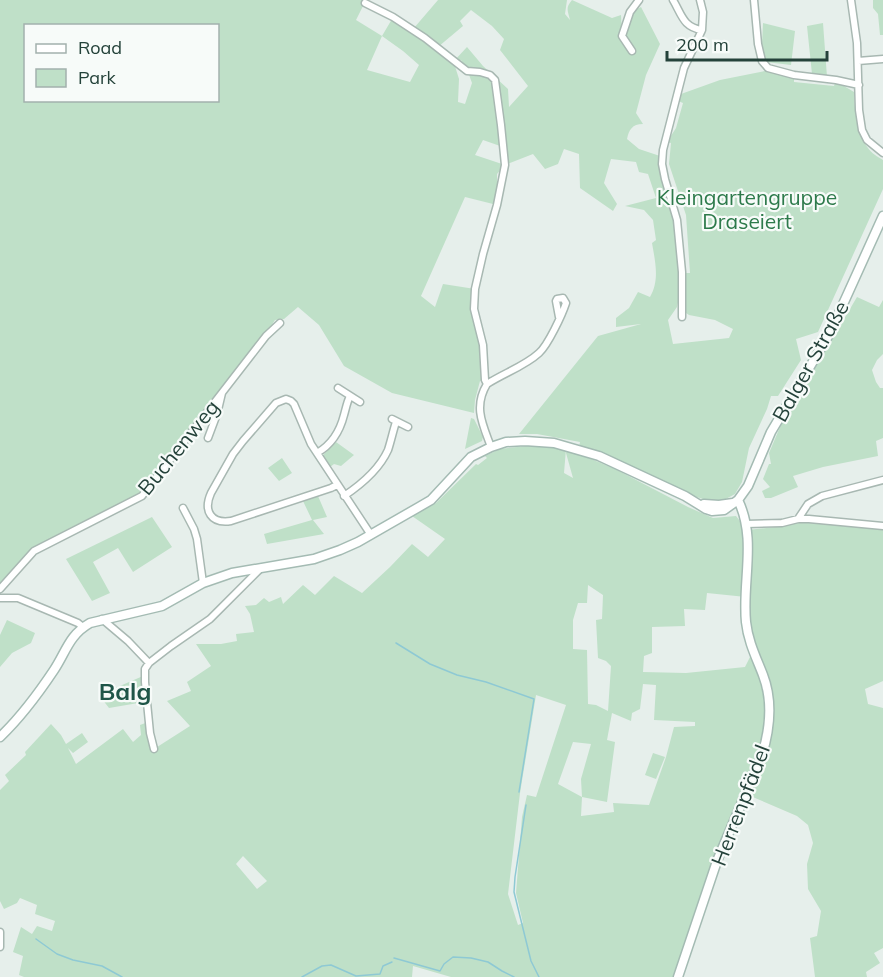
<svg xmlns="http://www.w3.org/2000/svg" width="883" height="977" font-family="Mulish,sans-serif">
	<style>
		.green { fill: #bfe0c8; fill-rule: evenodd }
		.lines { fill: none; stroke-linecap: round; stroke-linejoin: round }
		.stream { stroke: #8ec9d4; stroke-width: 1.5 }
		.street-casing { stroke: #a8b8b2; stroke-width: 9 }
		.secondary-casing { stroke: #a4bbb3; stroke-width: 11 }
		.street { stroke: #fff; stroke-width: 6 }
		.secondary { stroke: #fff; stroke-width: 8 }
		.labels { text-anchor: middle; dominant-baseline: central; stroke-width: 4.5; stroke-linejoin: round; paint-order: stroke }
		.park-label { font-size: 21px; fill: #2d7a4b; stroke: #f7fbf9 }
		.street-label { font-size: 21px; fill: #24423a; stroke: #f7fbf9 }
		.quarter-label { font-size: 24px; font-weight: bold; fill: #1f5548; stroke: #f7fbf9 }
	</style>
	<rect width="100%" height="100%" fill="#e6efeb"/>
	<path class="green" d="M0 0H366L356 20 382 36 392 19 414 28 438 0H567L565 14 570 20C568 11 565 8 572 0L612 18 621 15 622 33 630 12 641 7 660 44 646 75 636 113 643 124C632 124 629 130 627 139L639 149 660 156 677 220 681 290 677 307 668 320 673 344 729 338 733 329 715 320 689 315 686 313 683 273H690L686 215 669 164 671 143 667 142 676 128 683 103 678 101 681 94 720 80 765 71 794 78V82L834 86 835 83 844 86 854 92C855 110 856 133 868 148 871 153 878 157 883 160V189L818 332 796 339 801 360 778 396H771L767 409 749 448 742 482 735 494 724 500H706L678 491 579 447 580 442 537 434H519L598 336 641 324 616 327V318L629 308 638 292 650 297C660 280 655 261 652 243L656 240 653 220 644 210 625 206 656 198 648 174 639 172 636 162 611 159 604 183 617 204 613 211 580 188 579 154 564 149 558 164 545 169 533 154 505 165 503 147 483 140 475 155 505 165 497 174V205L465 197 421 296 435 307 443 284 475 289 474 309 483 345 485 380 480 381 475 400 474 413 392 393 344 366 319 325 298 307 284 319 275 320 273 323 271 328 264 335 238 367 161 465 140 494 34 548 0 586ZM471 10 492 26 504 39 500 50 528 86 509 107 508 89 483 66 467 47 454 61 438 47 463 26 460 21ZM26 26H218V100H26ZM382 36 403 51 419 65 410 82 367 70ZM461 60 468 72 472 83 465 104 458 102 459 79 454 63Z
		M873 0H883V35H880L878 14 873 8Z
		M763 23 795 31 791 65 766 62 762 44Z
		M823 23 827 77 812 74 807 26Z
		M857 297 879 307 883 300V354L877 360 872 370 876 382 880 388H883V438L876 441 878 456 823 467 793 476 798 487 771 498H765L762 491 770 487 763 479 769 464H771L769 453 780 427Z
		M471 418 474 419 483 437 482 441 465 449Z
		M336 442 354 455 341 466 334 464 330 467 323 455Z
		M526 446H539L566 449 564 473 573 478 566 453 568 449 617 470 688 507 713 518 736 516 747 530 785 526 807 520 883 528V681L865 689 868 704 883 708V948L874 953 880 963 866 972 867 977H815L810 938 817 936 821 911 808 889 807 864 813 843 808 825 797 816 748 795C760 766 773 737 771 705L774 704 770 680 756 656 766 684 768 722 765 735 760 754 728 831 675 977H451L413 966 412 977H24L19 975 23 956 13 952 21 927 32 934 37 926 52 931 55 921 35 914 37 905 20 898 17 903 4 909 0 901V790L9 781 5 775 26 755 25 752 51 724 61 735 66 744 82 733 88 742 73 753 68 748 76 764 123 729 133 742 141 735 140 725 148 722 151 741 154 749 190 726 167 701 191 691 187 682 211 666 196 644H221L237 641 236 634 254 632 250 614 245 606 256 605 264 598 269 602 281 597 283 604 303 585 315 595 334 576 362 593 390 567 412 544 428 557 445 539 412 516 436 503 476 464 478 465 487 458 485 456 500 449ZM588 585 603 595 602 619 596 620 598 658 606 661 611 666 608 711 596 705 588 704 587 650 573 649V620L578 603H587ZM707 593 746 597C745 616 747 633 753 651L745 667 686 673 643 672 644 656 652 653V627L685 626 684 609 705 610ZM643 684 656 685 654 720 695 722V726L674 727 666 757 649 805 613 803 614 812 581 816 582 797 607 802 615 742 607 740 612 713 631 721 632 713 640 709ZM536 695 566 705 536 797 527 795 522 817 516 893 523 923 518 925 508 894 520 793ZM573 742 591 744 581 779 582 797 558 784ZM243 856 267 881 257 889 236 864Z
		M282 458 292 473 279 481 268 468Z
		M318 496 327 517 313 520 324 534 267 544 264 534 312 520 303 501Z
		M152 517 172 547 133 572 118 548 93 562 110 593 92 601 66 559Z
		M7 620 35 633 31 643 12 653 0 667V635Z
		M143 676 144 702 109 708 99 695Z
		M653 753 665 757 656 779 645 775Z"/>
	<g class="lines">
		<path class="stream" d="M396 643 430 664 457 675 486 682 534 699 519 792
			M526 805 515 877 514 892 531 961 539 977
			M36 939 57 954 73 960 102 966 122 977
			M394 958 440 971 444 964 453 957 471 958 488 962 502 971 514 977
			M302 977 322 966 331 965 356 976 380 974 383 966 392 962"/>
		<g class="street-casing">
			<path id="street" d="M673 0C682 15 683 27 702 30
				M754 0 758 44 762 61 768 68 794 75 836 80 859 85
				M851 0 857 43 859 110 862 130 867 140 883 153
				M365 3 393 17 425 38 467 71 480 72 490 75 495 80 501 125 505 165 497 205 483 254 475 289 474 309 483 345 485 380 487 384C473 407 483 425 491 447
				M632 51 622 36 630 12 639 0
				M858 61 883 59
				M682 317V272L677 220 665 179 662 164 663 150 684 68 702 30 703 12 700 0
				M487 384C504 373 525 366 539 353 548 345 562 315 566 303L563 298 557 299 556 301 559 317
				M338 388 360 402
				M392 419 408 427
				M208 438 217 414 222 393
				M317 453C331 445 340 431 344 415 346 408 347 402 350 396
				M337 485 331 488 231 521C211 524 203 511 211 493L233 454 243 441 276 403 286 399 291 401 294 404 311 444 371 535
				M344 496C362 484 379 470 388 450 391 441 393 431 396 422
				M183 508 194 529 197 539 203 583
				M798 519 808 504 822 496 883 480
				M746 524 782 523 798 519H809L883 526
				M0 589 34 551 142 496 266 336 280 323
				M0 598H18L78 623 83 627
				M102 619 128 641 149 663
				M154 749 150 733 145 682V669L149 663 171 646 210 619 261 568
				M0 932V947"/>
		</g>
		<g class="secondary-casing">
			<path id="secondary" d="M704 504 719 505 733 503
				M0 737C21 717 38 694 54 670 66 652 69 635 90 623L162 606 203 583 232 573 314 559 340 550 358 542 419 507 431 500 471 457 491 447 506 442 525 441 554 443 599 456 685 496 706 509 712 511 724 510 738 500 748 486 771 432 830 333 883 216
				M678 977 717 861 762 755C770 729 773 701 763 675 756 657 748 641 746 622 742 581 757 539 738 500"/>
		</g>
		<use href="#street" class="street"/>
		<use href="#secondary" class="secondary"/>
	</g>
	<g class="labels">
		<g class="park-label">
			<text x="747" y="197">Kleingartengruppe<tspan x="747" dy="24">Draseiert</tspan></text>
		</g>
		<g class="street-label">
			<text transform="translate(810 361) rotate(-61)">Balger Straße</text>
			<text transform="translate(178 447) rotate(-51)">Buchenweg</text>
			<text transform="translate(740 805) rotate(-69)">Herrenpfädel</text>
		</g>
		<g class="quarter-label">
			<text x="125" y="691">Balg</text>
		</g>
	</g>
	<rect x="24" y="24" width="195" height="78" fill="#f7fbf9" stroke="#a3b1ad" stroke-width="1.5"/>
	<rect x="36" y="44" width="30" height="9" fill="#ffffff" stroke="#a3b1ad" stroke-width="1.5"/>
	<text x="78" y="54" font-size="18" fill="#24423a">Road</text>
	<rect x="36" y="69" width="30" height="18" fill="#bfe0c8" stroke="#a3b1ad" stroke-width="1.5"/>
	<text x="78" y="84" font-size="18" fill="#24423a">Park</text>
	<path d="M667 51v9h160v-9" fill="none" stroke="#24423a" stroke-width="3"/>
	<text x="676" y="51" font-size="18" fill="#24423a" stroke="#f7fbf9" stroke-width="4.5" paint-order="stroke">200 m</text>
</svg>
